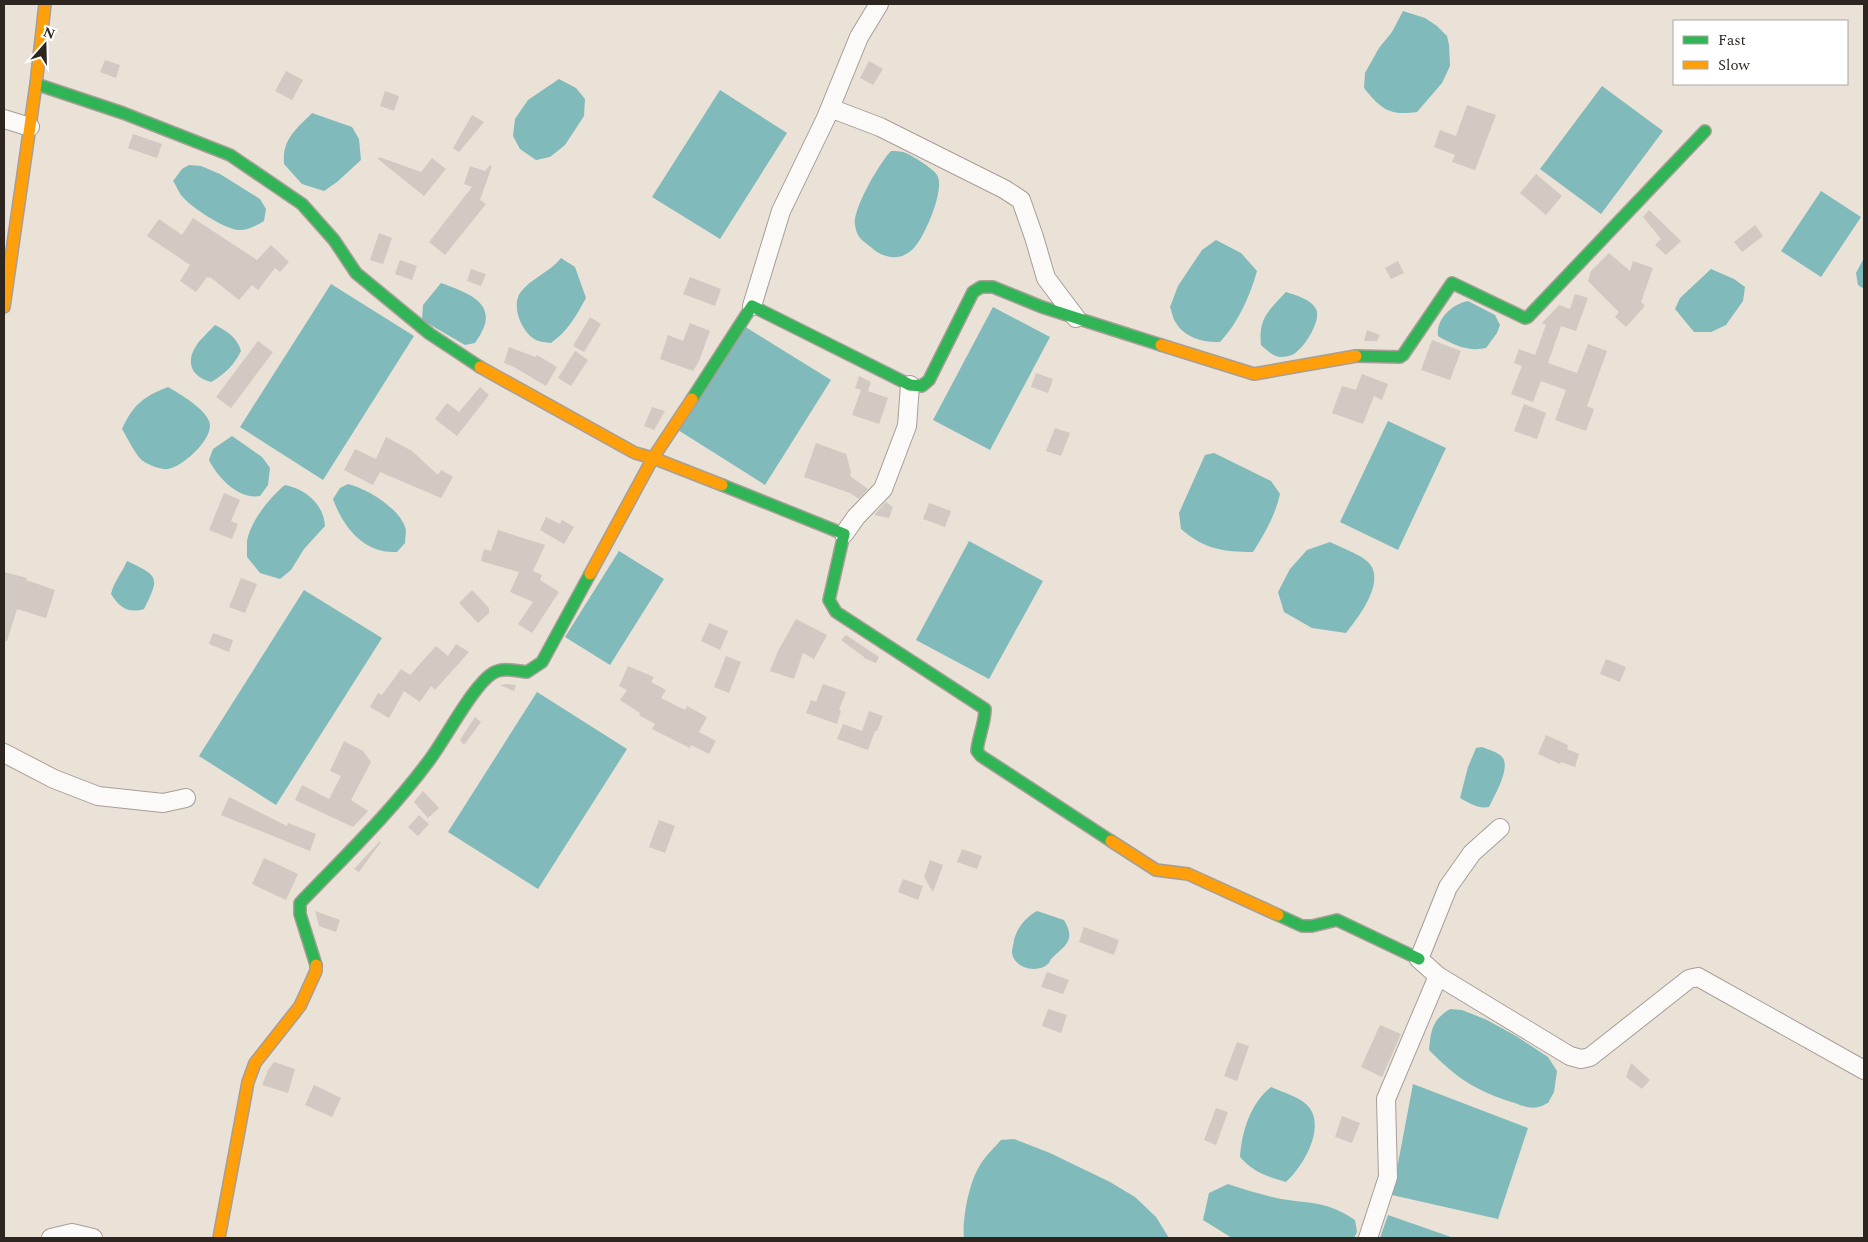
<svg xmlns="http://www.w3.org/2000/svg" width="1868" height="1242" font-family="Spectral,serif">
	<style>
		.water { fill: #80baba }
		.building { fill: #d1c9c2 }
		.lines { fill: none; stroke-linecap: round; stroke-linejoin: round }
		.street-casing { stroke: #a69e97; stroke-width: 20 }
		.fast-casing { stroke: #a69e97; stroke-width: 14 }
		.slow-casing { stroke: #a69e97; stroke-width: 14 }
		.street { stroke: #fcfaf9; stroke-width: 18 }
		.fast { stroke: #30b455; stroke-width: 11 }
		.slow { stroke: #ff9f0a; stroke-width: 11 }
	</style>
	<rect width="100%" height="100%" fill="#eae1d7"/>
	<path class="water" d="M1403 11 1425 18 1437 26 1447 36 1449 45 1450 66 1442 83 1417 112C1389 116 1381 109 1364 88L1365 73 1379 48 1392 32Z
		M559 79 576 88 585 99 584 116 565 145 550 157 536 160 520 149 513 136 515 119 528 100Z
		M1602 86 1663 131 1601 214 1540 169Z
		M720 90 787 133 720 239 652 197Z
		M312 113 352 127 359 139 361 160 337 182 324 191 302 184 284 164C282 140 295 130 312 113Z
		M891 151C895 151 899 151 903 152 910 154 934 169 937 175 946 188 924 239 913 249 901 261 884 259 872 248 862 240 857 238 855 225 852 210 880 162 891 151Z
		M189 165 201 166 220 174 260 199 266 209 264 221C257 225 247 231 238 230 223 228 190 207 181 195 178 191 176 185 173 181L182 169Z
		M1821 191 1861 217 1821 277 1781 251Z
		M1216 240 1241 253 1257 271C1250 296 1238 323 1220 342 1205 343 1185 338 1176 323 1173 319 1172 312 1170 307L1178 286 1202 250Z
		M561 258 575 267 586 298C576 316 568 331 551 343 546 342 540 342 536 340 522 333 511 307 520 293 530 279 550 272 561 258Z
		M1864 258V289L1858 285 1856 273Z
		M1711 269 1734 279 1745 287 1743 301 1726 325 1711 332H1694L1675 309 1680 298Z
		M441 283C474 295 502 306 475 343L465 345 422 320 423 305Z
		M331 284 414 336 323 480 240 427Z
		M1286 292C1295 295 1311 299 1316 309 1322 321 1303 350 1292 355 1290 356 1283 357 1280 357 1272 356 1267 350 1261 345 1258 319 1269 310 1286 292Z
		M1468 301 1495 315 1500 325 1497 333 1486 348C1469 352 1453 345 1438 336 1436 319 1452 304 1468 301Z
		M993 307 1050 337 990 450 933 420Z
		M215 325C227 331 237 337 241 351 235 364 224 375 211 382 192 377 185 363 196 346 201 338 209 332 215 325Z
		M744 326 831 380 765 485 678 430Z
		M168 387C180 394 204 408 209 421 216 437 183 467 168 469 161 470 149 465 143 461 136 456 127 437 122 429 133 405 144 396 168 387Z
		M1388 421 1446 448 1398 550 1340 522Z
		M232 436 262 457 270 468 268 485 260 496C239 500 218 478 209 460L213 449Z
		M1214 453 1271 481 1280 494C1275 516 1265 533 1253 552 1223 552 1204 549 1181 529L1179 513 1205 455Z
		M348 484C366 488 399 508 405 527 407 531 405 538 405 543L397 552C364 554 343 527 333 499L340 488Z
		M285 485C306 489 324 505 325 526L304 549 291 570 280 579 260 573 247 557C247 552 247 546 247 541 250 522 270 497 285 485Z
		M969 541 1043 581 989 679 916 640Z
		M1330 542C1340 547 1362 555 1369 563 1386 582 1358 618 1346 633L1312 628 1284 612 1278 592 1290 569 1307 550Z
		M619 551 664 579 610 665 565 637Z
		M127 561C159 576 160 577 144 609 128 614 119 607 111 594 114 581 122 573 127 561Z
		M304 590 382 638 276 805 199 756Z
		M537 692 627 749 538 889 448 832Z
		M1482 747C1489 750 1499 752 1503 758 1510 770 1494 796 1489 807 1478 809 1469 803 1460 798L1468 767 1476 748Z
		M1037 911 1064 920C1076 940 1066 945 1052 958 1050 960 1050 962 1048 964 1037 974 1013 968 1012 952 1012 948 1014 943 1014 940 1017 928 1026 917 1037 911Z
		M1450 1009 1462 1010 1487 1020 1516 1036 1548 1057 1557 1071 1554 1092 1548 1103C1545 1104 1541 1107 1538 1107 1530 1109 1522 1106 1515 1103 1478 1092 1456 1078 1429 1050 1431 1030 1432 1020 1450 1009Z
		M1413 1084 1528 1128 1498 1219 1392 1195Z
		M1271 1087C1282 1092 1297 1096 1306 1104 1328 1124 1304 1166 1286 1182 1268 1177 1253 1172 1240 1157 1242 1131 1250 1104 1271 1087Z
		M1014 1139 1050 1153 1110 1182 1135 1197 1156 1217 1169 1238H964C962 1220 969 1183 979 1167 984 1157 994 1148 1001 1140Z
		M1228 1184C1245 1190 1263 1195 1281 1199 1312 1204 1327 1201 1355 1220L1357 1232 1354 1238H1232L1203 1220 1209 1193Z
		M1388 1215 1451 1237 1450 1238H1380Z"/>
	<path class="building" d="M105 60 120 65 116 78 100 72Z
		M869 61 883 69 873 85 860 78Z
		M286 71 303 80 292 100 275 91Z
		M385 91 399 96 394 111 380 106Z
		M1467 105 1496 115 1475 170 1452 162 1455 155 1434 147 1440 130 1456 136Z
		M472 115 484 122 459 152 453 148Z
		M133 134 162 144 157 158 128 148Z
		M379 157 421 172 432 158 446 169 424 196 378 159Z
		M490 165 492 166 480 200 486 204 445 255 429 242 472 187 464 184 470 166 485 171Z
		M1536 174 1562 196 1546 215 1520 193Z
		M1649 210 1681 241 1666 255 1655 245 1661 239 1643 217Z
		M193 218 257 260 271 245 289 262 280 272 275 268 258 290 252 285 239 300 210 277 209 278 207 277 196 292 180 281 190 265 147 236 159 219 182 235Z
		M1755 225 1763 236 1742 252 1734 242Z
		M379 233 392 238 383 264 370 260Z
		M1609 253 1630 271 1633 261 1653 268 1641 302 1645 306 1626 327 1615 317 1619 312 1588 281 1591 271Z
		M400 260 417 266 412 280 395 274Z
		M1398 261 1404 273 1391 279 1385 268Z
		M471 269 486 274 481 286 467 281Z
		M690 277 721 289 715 306 683 294Z
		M1575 294 1588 298 1576 331 1561 326 1548 363 1577 373 1588 344 1607 351 1587 406 1594 409 1586 431 1555 420 1566 390 1541 381 1533 402 1511 394 1522 366 1514 363 1519 349 1535 355 1546 325 1542 323 1559 305 1570 309Z
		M590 317 601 324 584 352 573 346Z
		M690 323 710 331 699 361 693 371 660 359 668 335 683 341Z
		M1367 330 1380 335 1377 341H1364Z
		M1432 340 1461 351 1450 380 1421 370Z
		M258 341 273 352 231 408 216 397Z
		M509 347 535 357 537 355 557 367 546 386 514 367 504 363Z
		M575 351 588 360 571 386 558 378Z
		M1036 373 1053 379 1048 393 1031 387Z
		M1362 374 1388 384 1382 400 1374 396 1363 424 1332 413 1342 386 1356 390Z
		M859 376 871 382 868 391 888 398 879 424 852 415 861 390 855 388Z
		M480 387 489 395 457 436 435 419 447 403 459 412Z
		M1524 404 1546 413 1537 439 1514 431Z
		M652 407 665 411 654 430 644 426Z
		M1055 428 1070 433 1061 456 1046 451Z
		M386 437 412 451 438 475 441 470 453 477 441 498 380 472 373 485 344 470 355 449 376 459Z
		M816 443 846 454 851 472 850 476 868 489 859 499 850 493 804 477Z
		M224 493 240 500 231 521 238 524 232 539 209 530Z
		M886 502 893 507 889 518 874 515Z
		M929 503 951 511 945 527 923 519Z
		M546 517 560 524 562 520 574 527 564 544 540 530Z
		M498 530 545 545 533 571 542 575 540 580 559 592 532 633 518 624 533 602 510 592 519 572 481 561 484 549 491 551Z
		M4 572 27 578 26 580 55 590 46 618 17 609 7 641H4Z
		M241 578 257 584 245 613 229 607Z
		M472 590 489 608V613L478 623 459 603Z
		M796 619 827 635 814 659 803 653 794 679 770 671 778 651Z
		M709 623 728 631 720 650 701 641Z
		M213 633 233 640 229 652 209 644Z
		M846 635 879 657 876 663 864 658V657L841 640Z
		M456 644 469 652 435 690 431 686 420 702 404 691 389 718 370 707 378 693 382 695 401 669 410 675 436 646 448 656Z
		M726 656 741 662 729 693 714 687Z
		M1606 659 1626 667 1620 682 1600 674Z
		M628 666 654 677 651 682 666 690 661 698 685 710 687 706 707 717 699 732 716 741 709 754 691 745 690 748 652 729 655 724 639 715 640 713 620 700 627 690 619 686Z
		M506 684 516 685 514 691 500 685Z
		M823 684 846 692 839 710 841 711 837 724 806 713 811 700 816 702Z
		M869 711 883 716 877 731H875L868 750 837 739 843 724 862 731Z
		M475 717 481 722 464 745 460 740Z
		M1546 735 1568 745 1567 749 1579 754 1575 767 1561 762 1560 764 1538 754Z
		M344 741 363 751 371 762 351 800 368 811 353 827 295 800 302 785 329 799 341 776 330 771Z
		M423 791 439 808 428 818 414 802Z
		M229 797 287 826 288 823 316 834 310 851 221 815Z
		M419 815 429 824 418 836 408 827Z
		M659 820 675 826 665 853 649 847Z
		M380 841 381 842 359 872 354 869Z
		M962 849 982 856 977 869 957 862Z
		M264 858 298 874 286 900 252 884Z
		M930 860 943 865 933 892 924 877Z
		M903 879 923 886 918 900 898 892Z
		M315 911 340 920 336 932 319 926Z
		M1084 927 1119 940 1114 955 1079 942Z
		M1047 972 1069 980 1063 994 1041 987Z
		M1048 1009 1067 1015 1061 1033 1042 1026Z
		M1380 1025 1401 1034 1382 1077 1361 1067Z
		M1237 1042 1249 1046 1237 1081 1224 1076Z
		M274 1062 295 1069 288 1093 262 1085 268 1070Z
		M1631 1063 1650 1080 1642 1089 1626 1077Z
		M314 1085 341 1098 332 1117 305 1105Z
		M1216 1108 1228 1112 1216 1145 1204 1140Z
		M1342 1116 1360 1123 1352 1143 1335 1137Z"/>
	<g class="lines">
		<g class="street-casing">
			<path id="street" d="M830 108 880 127 1004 189 1021 200 1034 237 1046 278 1076 318
				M4 119 30 127
				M752 306 781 211 826 118 859 37 879 4
				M844 534 856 517 883 489 907 426 910 385
				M4 753 54 779 98 796 163 803 186 798
				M1438 976 1570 1056 1581 1059 1590 1057 1689 979 1698 977 1864 1070
				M51 1238 72 1233 93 1238
				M1368 1238 1388 1177 1386 1099 1438 976 1419 959 1448 887 1472 853 1500 828"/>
		</g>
		<g class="fast-casing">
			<path id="fast" d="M36 84 123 113 230 155 302 204 334 240 356 273 430 334 480 367
				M1356 356 1400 357 1403 355 1452 283 1525 318 1528 317 1705 131
				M692 399 752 306 910 385 922 386 929 380 973 292 981 287H993L1042 307 1161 345
				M722 485 844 534 829 600 836 612 985 709C985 724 978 737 977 751L981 756 1111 841
				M1278 915 1302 926H1312L1337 920 1419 959
				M316 965 300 914V903C344 857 390 813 428 762 445 740 473 685 493 673 503 667 516 671 527 672L542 662 590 574"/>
		</g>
		<g class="slow-casing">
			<path id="slow" d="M4 307 36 84 45 4
				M1161 345 1254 374 1356 356
				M480 367 635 453 653 458 692 399
				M590 574 653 458 722 485
				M1111 841 1156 870 1188 874 1278 915
				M219 1238 248 1082 255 1063 300 1006 316 971V965"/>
		</g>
		<use href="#street" class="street"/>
		<use href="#fast" class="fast"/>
		<use href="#slow" class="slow"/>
	</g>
	<rect width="1868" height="1242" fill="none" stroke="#2d2620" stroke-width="10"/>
	<rect x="1673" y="20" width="175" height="65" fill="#ffffff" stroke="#aba8a6"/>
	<rect x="1683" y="36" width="25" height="8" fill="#30b455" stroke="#aba8a6"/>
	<text x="1718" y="45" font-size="15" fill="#2d2620">Fast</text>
	<rect x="1683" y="61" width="25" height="8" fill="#ff9f0a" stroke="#aba8a6"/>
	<text x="1718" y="70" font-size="15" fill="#2d2620">Slow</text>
	<g transform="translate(45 45) rotate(20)" stroke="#ffffff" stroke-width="4" paint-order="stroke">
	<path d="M0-4L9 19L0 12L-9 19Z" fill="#2d2620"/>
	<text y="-8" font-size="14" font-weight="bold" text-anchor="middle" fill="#2d2620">N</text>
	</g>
</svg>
